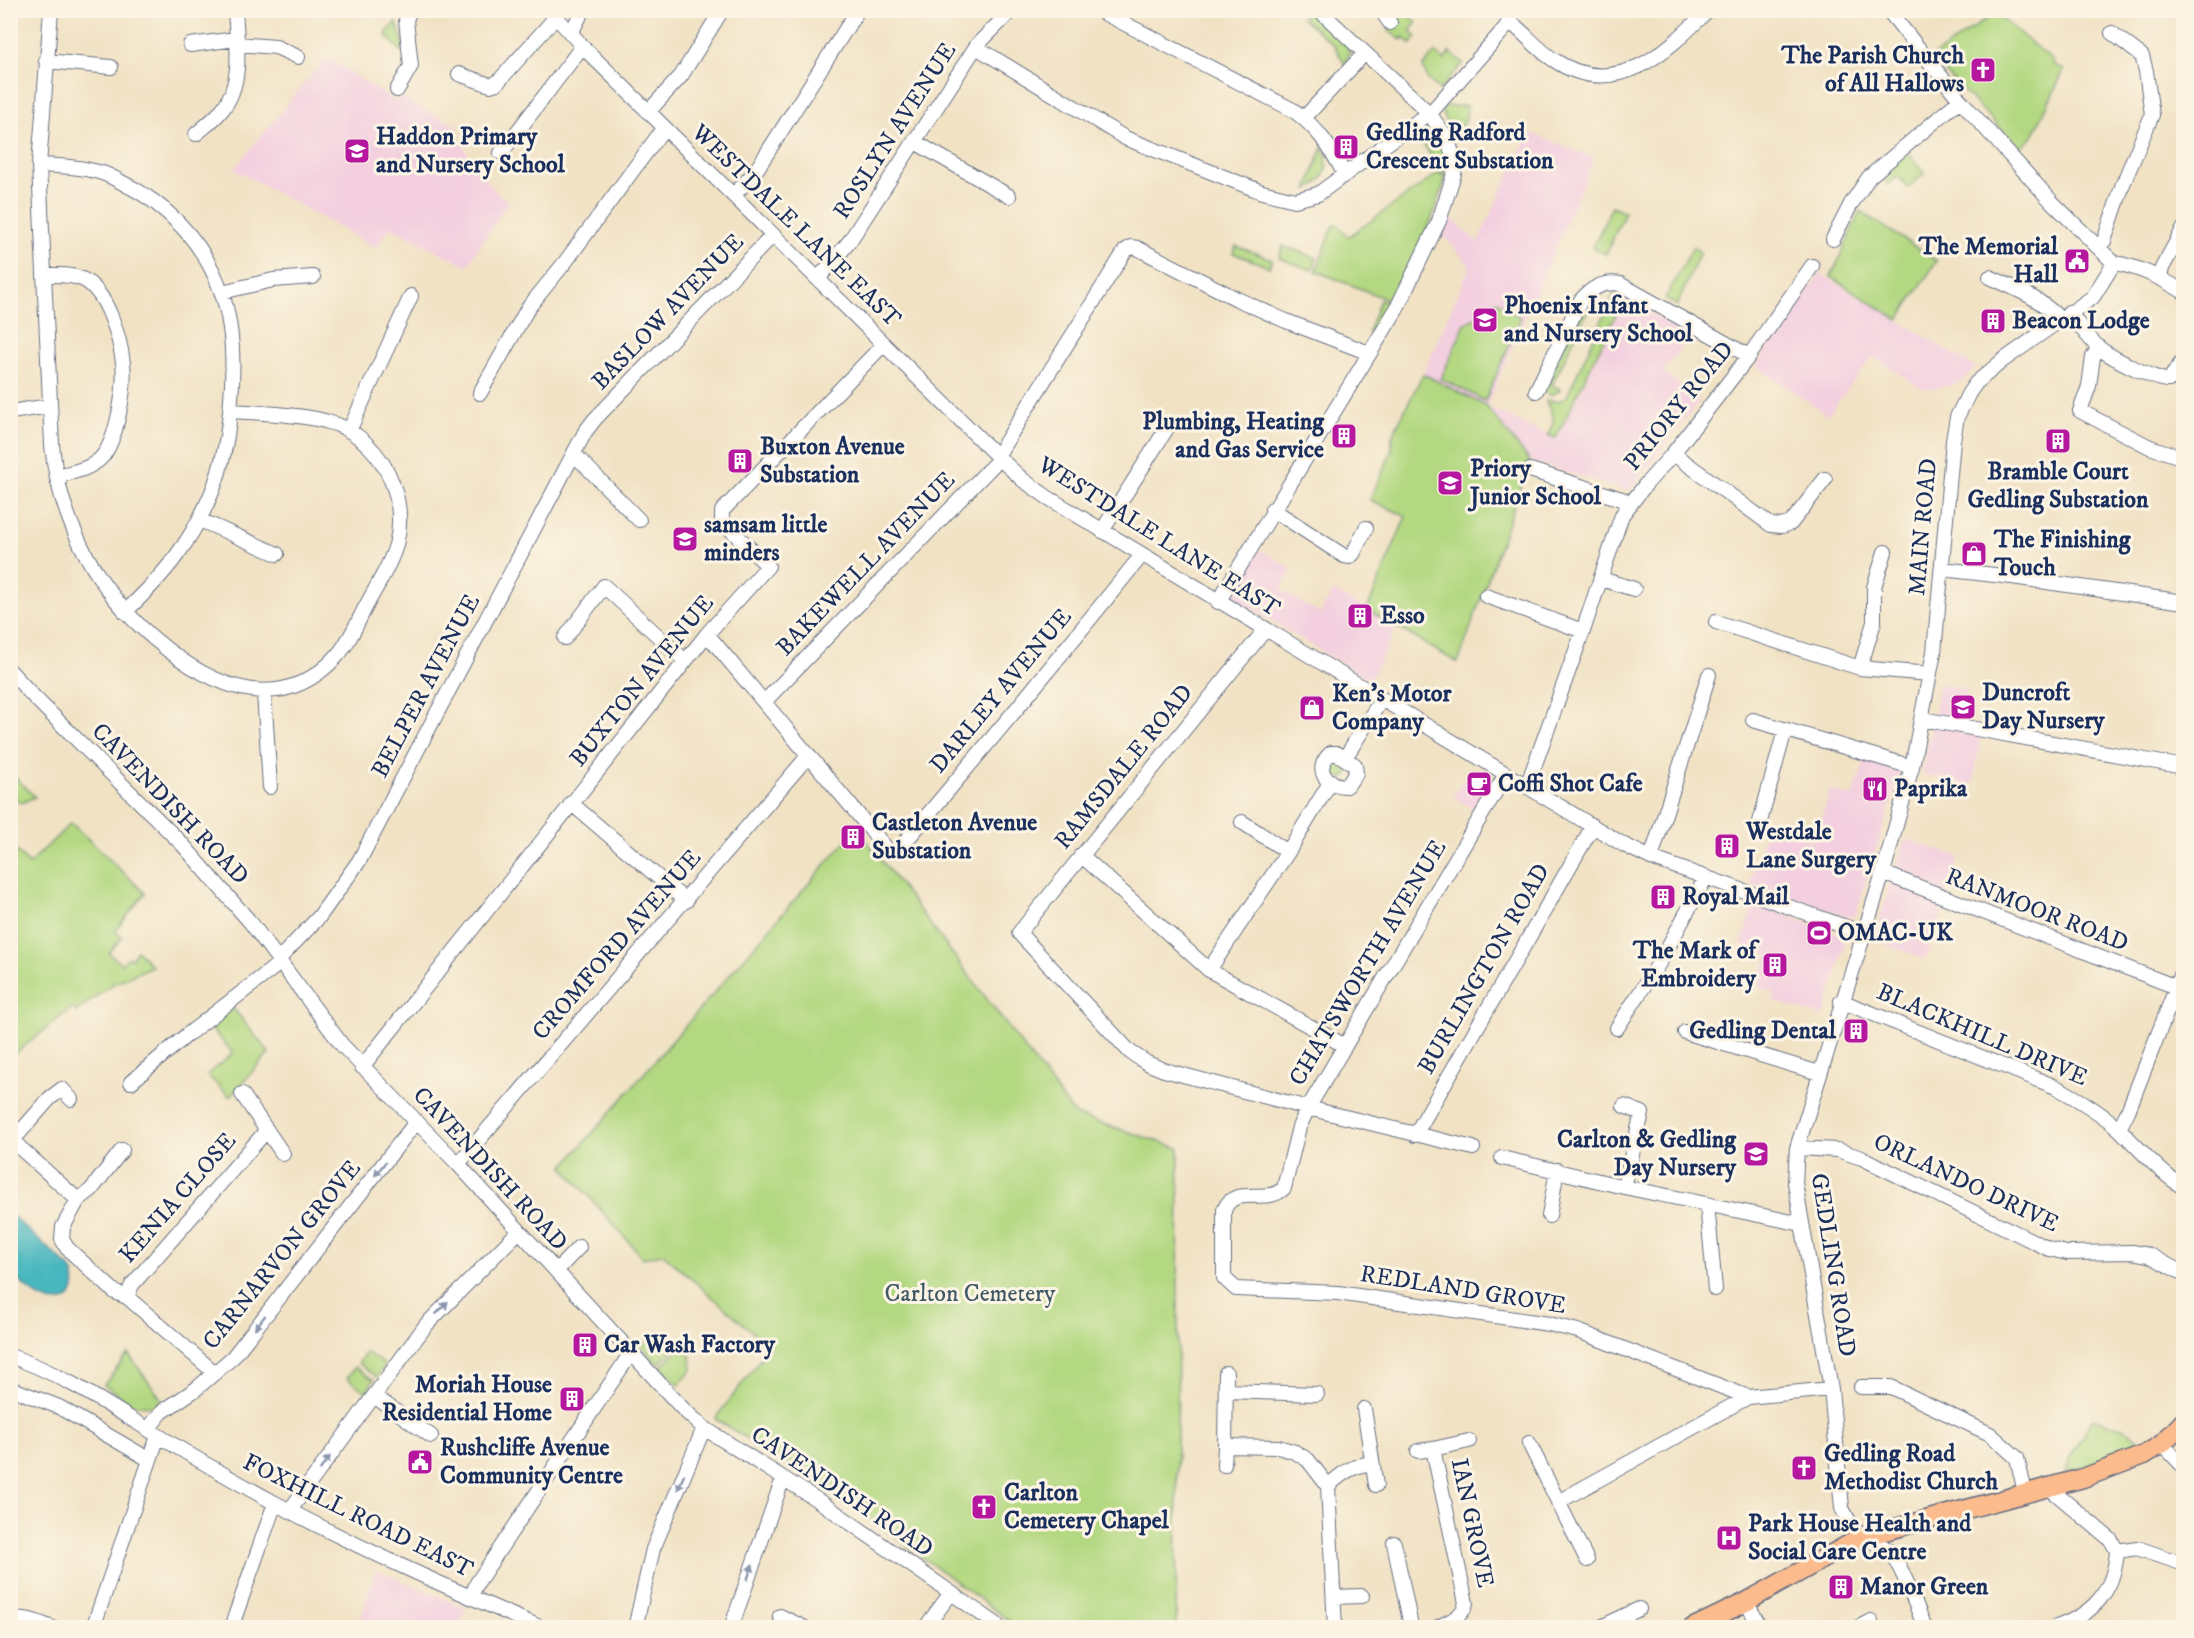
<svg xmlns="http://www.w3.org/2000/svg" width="2194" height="1638" font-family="'IM FELL DW Pica',serif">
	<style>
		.built { fill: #f3cfdf }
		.green { fill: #b3d881; stroke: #678470; stroke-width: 1.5 }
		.water { fill: #48b7bf; stroke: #32738e; stroke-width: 1.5 }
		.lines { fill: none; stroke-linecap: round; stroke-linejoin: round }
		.minor-casing { stroke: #666e82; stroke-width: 16 }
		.major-casing { stroke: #666e82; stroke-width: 21 }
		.minor { stroke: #fff; stroke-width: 14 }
		.major { stroke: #fbbb8d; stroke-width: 18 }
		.oneway { fill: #8d97ae }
		.labels { text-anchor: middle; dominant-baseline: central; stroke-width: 6; stroke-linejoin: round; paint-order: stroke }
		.poi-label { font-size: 24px; font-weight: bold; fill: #1b2f5e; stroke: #fcf5e5; text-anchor: start }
		.street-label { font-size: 24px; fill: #1b2f5e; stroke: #fcf5e5 }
		.park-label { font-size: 24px; fill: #415967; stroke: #fcf5e5 }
	</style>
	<rect width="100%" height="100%" fill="#fcf5e5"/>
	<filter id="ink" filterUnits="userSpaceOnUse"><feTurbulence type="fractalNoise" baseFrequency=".0167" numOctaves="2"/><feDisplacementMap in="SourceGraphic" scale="12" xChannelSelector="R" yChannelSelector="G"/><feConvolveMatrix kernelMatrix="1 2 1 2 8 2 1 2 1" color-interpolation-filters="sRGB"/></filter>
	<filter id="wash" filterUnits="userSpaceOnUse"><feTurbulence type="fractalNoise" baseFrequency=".008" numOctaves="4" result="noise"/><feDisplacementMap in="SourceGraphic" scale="24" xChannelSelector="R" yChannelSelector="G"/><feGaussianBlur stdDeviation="1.35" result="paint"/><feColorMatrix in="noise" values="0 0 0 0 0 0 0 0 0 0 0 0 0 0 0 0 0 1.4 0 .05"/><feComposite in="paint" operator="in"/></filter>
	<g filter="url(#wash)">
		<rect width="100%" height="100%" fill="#f1e2c4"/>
		<path class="built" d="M326 57 397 102 401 97 459 128 458 138 474 165 500 196 509 201 467 266 390 227 376 248 234 169Z
			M1529 132 1594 158 1487 406 1557 440 1625 299 1692 335 1663 370 1681 387 1700 401 1628 491 1530 461 1458 663 1396 628 1370 680 1231 597 1259 549 1292 569 1281 590 1320 614 1333 591 1367 610 1406 516 1370 500 1392 450V436L1423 374 1470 266 1442 234 1449 216 1478 242Z
			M1820 273 1975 367 1962 382 1930 390 1918 386 1873 356 1828 415 1756 366Z
			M1939 684 1966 689 1958 730 1981 734 1973 785 1922 774Z
			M1865 760 1901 771 1855 917H1851L1750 884 1766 828 1814 842 1830 790 1853 797Z
			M1471 768 1493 781 1475 810 1453 797Z
			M1905 839 1959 857 1948 887 1944 908 1925 959 1873 940Z
			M1754 904 1839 934 1842 936 1844 946 1824 1017 1773 1001 1775 993 1758 987 1768 954 1741 944Z
			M376 1570 466 1608 459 1627H358Z"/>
		<path class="green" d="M1309 11 1346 45 1350 52 1345 65 1334 45 1302 18Z
			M1402 11 1417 22 1410 31 1417 37 1411 44 1403 37 1401 40 1389 31 1392 17Z
			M1995 13 2053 61 2054 65 2064 70 2032 138 2020 148 1931 58Z
			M396 22 403 41V53L387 37 386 34Z
			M1435 52 1444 60 1450 52 1463 63 1440 90 1428 80 1423 67Z
			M1442 106H1467L1466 119 1456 135 1443 116Z
			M1426 128C1445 133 1448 160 1447 177L1415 133Z
			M1323 146C1331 166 1325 181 1307 190Z
			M1906 151 1925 173 1908 188 1898 176 1887 185 1882 172Z
			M1440 172 1445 180C1433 223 1411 262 1391 301L1316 271 1333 227 1337 224 1348 237Z
			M1612 206 1625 212 1606 254 1593 248Z
			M1860 211 1937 261 1898 320 1831 277Z
			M1236 246 1272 259 1269 267 1233 253Z
			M1283 246 1317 258 1312 270 1279 258Z
			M1693 247 1700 252 1677 306 1665 299Z
			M1608 289 1595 295 1552 385 1560 389 1559 391 1552 395H1548L1543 388 1589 296Z
			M1622 291 1627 292 1556 438 1548 435 1554 421 1546 401H1559L1567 396 1614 294Z
			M1380 300 1389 303 1372 333 1368 332Z
			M1497 301 1521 318 1485 401 1441 379 1465 323 1485 313Z
			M1423 374 1486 406 1530 461 1458 663 1367 610 1406 516 1370 500 1392 450V436Z
			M1334 759 1348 765 1349 772 1344 778H1339L1329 772 1328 766Z
			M11 773 35 797 21 803 11 796Z
			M71 823 145 893 115 931 122 937 109 953 122 964 127 958H132L137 950 152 966 111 985 76 1012 73 1007 11 1057V846L29 864Z
			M857 828 1075 1115 1179 1148 1176 1627H1018L829 1489 715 1419 770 1347 663 1254 643 1258 563 1167Z
			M233 1008 269 1053 230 1097 207 1075 233 1053 209 1026Z
			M660 1332 671 1335 680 1344 658 1364 641 1346 655 1334Z
			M683 1346 691 1357 692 1370 679 1385 661 1366Z
			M366 1352 385 1365 377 1377 358 1363Z
			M128 1354 162 1400 156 1406 134 1405 104 1385Z
			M355 1367 374 1380 366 1392 347 1378Z
			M2093 1418 2129 1431 2144 1445 2095 1464 2066 1472 2069 1459Z"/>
		<path class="water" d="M11 1215 71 1269C75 1277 76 1284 73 1292 71 1297 68 1299 63 1301 42 1306 25 1286 11 1273Z"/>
	</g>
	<g filter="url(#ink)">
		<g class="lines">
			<g class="minor-casing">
				<path id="minor" d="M51 10 39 165 52 445C58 513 92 581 142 628 197 679 274 724 336 657 349 643 357 623 366 606 376 587 390 566 396 545 407 502 388 455 350 431 323 414 263 413 230 411
					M550 10 584 48 997 456 1023 480 1047 497 1624 845 1651 858 1863 933
					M1098 10 1293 110C1319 129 1330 147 1345 175
					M1381 10 1390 23
					M1888 10 1960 100 2052 202 2114 263
					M1509 21C1525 33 1538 50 1554 60 1615 101 1666 53 1708 10
					M571 33 583 10
					M237 44 276 47 298 57
					M190 45 236 39
					M977 45 981 50 1125 138 1262 192 1295 200 1318 194 1433 110 1506 27 1509 21 1508 10
					M46 61 111 67
					M459 74 490 85 497 83 556 17
					M397 90 411 66 406 20 410 10
					M648 112 681 76 722 10
					M1304 118 1365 53
					M196 134C204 127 214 120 221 111 244 84 237 44 235 10
					M915 142 1009 196
					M501 153 578 52 584 48
					M39 165C61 166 82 167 102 173 109 175 116 179 123 183 168 205 204 243 221 291 233 324 234 364 231 399 229 430 224 462 212 492 191 543 165 574 125 612
					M734 195 755 172 858 10
					M1833 239 1851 204 1869 177 1960 100
					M2098 247 2104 241 2123 184 2152 115 2146 71 2142 56 2112 33
					M2114 263C2140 267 2161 278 2184 292
					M45 275C57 275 70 274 82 279 107 290 120 338 123 363 126 386 117 443 100 459 88 470 72 472 57 476
					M1990 277C2016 289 2040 298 2060 319
					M2160 278 2162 268 2184 228
					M818 279 849 242 977 45 1012 10
					M222 292 273 280 313 277
					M2069 312C2078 324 2087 336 2097 346 2106 355 2158 382 2169 380L2184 359
					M2098 348 2093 357 2089 386 2080 411 2150 447 2184 458
					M1536 391 1581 300C1592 288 1603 281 1620 284L1749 356
					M480 393 528 308 566 261 664 128
					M10 412 50 406
					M349 431 411 296
					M574 454 639 520
					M997 456 1125 251 1131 247 1137 248 1237 299 1286 321 1369 353
					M1671 456 1675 455 1771 525 1782 526 1791 523 1825 479
					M1530 470 1631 502
					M1272 509 1344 556 1349 557 1353 554 1366 528
					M200 520 277 554
					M1102 531 1169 425
					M1942 569 2012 577 2184 602
					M1601 579 1634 589
					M1486 596 1583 631
					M1218 602 1396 310 1439 221 1454 174 1455 161 1447 138 1428 112 1319 10
					M1716 622 1860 668 1930 674
					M1265 630 1019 933 1130 1052 1147 1063 1164 1070 1308 1108 1473 1148
					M707 634 886 848 890 852 899 849 1019 706 1142 555
					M565 638 604 586 685 661
					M1860 668 1874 622V587L1885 552
					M10 671 34 697 183 845 251 923 342 1045 458 1164 683 1409 704 1428 819 1501 996 1624 999 1628
					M264 692 270 787
					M765 701 1000 458
					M1922 719 2184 767
					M1753 720 1912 767
					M1331 753H1336L1355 765 1356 773 1347 786C1325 786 1313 769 1331 753Z
					M1345 758 1381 700
					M1506 774 1308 1108 1299 1127 1284 1188C1267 1206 1235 1183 1224 1210V1278L1236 1289 1338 1293 1549 1324 1578 1331 1748 1397 1831 1389
					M1527 786 1583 631 1622 515 1646 484 1671 456 1749 356 1812 266
					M571 803 686 901
					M1242 822 1288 852
					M1758 829 1785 730
					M1081 855 1209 970 1345 1046
					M1651 858 1709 675
					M1883 873 2176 987
					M278 960 319 917 359 861 585 432 595 419 773 235
					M1209 970 1288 852 1331 781
					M1841 1001 2056 1087C2078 1099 2099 1111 2118 1128 2140 1149 2158 1171 2184 1188
					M1617 1028 1661 960 1706 877
					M1685 1032 1819 1073
					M362 1067 707 634 768 566 722 521V511L884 344
					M131 1082 187 1035 280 963
					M242 1094 283 1154
					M71 1099 62 1089 50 1098 15 1138 18 1146 78 1200
					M1624 1106 1642 1113 1624 1187
					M2119 1129 2128 1111 2184 968
					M1415 1135 1593 826
					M1797 1148 1837 1150 1862 1158 2049 1249 2067 1253 2132 1252 2149 1255 2184 1274
					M122 1150 91 1190 78 1200 63 1227 62 1239 67 1248 115 1292 127 1297 215 1373
					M1502 1158 1624 1187 1802 1224
					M458 1164 809 755
					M1707 1204 1715 1289
					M1549 1216 1557 1170
					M556 1271 579 1247
					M127 1297 132 1285 267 1130
					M10 1356C63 1374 111 1407 159 1436 196 1459 235 1481 273 1502 360 1549 451 1589 542 1628
					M1226 1373 1225 1446 1278 1447 1295 1452 1308 1460 1328 1486 1335 1628
					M1861 1387H1891L1990 1434 2017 1458 2025 1492
					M10 1388 59 1407 150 1460
					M1226 1391 1317 1394
					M374 1396 431 1436
					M1364 1409 1376 1485
					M148 1429 162 1412 196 1389 233 1357 416 1122
					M1529 1443 1587 1560
					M2162 1444 2184 1467
					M1418 1451 1433 1449
					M1224 1465 1225 1446
					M1328 1486C1342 1473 1352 1466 1371 1463
					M2048 1487 2111 1540 2117 1551C2114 1592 2093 1615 2054 1628
					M1558 1502 1748 1397
					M290 1510 426 1325 519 1231
					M1394 1543 1411 1626 1413 1628
					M2117 1551 2137 1548 2184 1564
					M471 1597 477 1583 631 1353
					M1334 1597 1362 1596
					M1746 1602 1761 1628
					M780 1616 805 1628
					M10 1621C25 1615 38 1623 53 1628
					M93 1628 158 1436
					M231 1628 275 1503
					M635 1628 653 1549 704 1428
					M731 1628 783 1478
					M925 1628 951 1593
					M1437 1628C1449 1621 1463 1617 1466 1603L1433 1449 1469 1441
					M1599 1628 1639 1609
					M1857 1628 1871 1621
					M1925 1628C1918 1610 1901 1563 1889 1551 1881 1543 1869 1542 1861 1535 1852 1529 1847 1518 1842 1508L1831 1389 1795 1183 1797 1148 1883 873 1912 767 1934 652 1953 441 1957 417 1969 393 1976 383 2002 361 2093 297 2114 263"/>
			</g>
			<g class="major-casing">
				<path id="major" d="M1692 1628 1746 1602 1862 1537 2083 1478 2144 1455 2162 1444 2184 1421"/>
			</g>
			<use href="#minor" class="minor"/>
			<use href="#major" class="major"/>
		</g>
		<defs><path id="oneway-solid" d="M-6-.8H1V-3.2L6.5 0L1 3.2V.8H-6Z" transform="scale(1.5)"/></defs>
		<g class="oneway">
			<use href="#oneway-solid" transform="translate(380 1169) rotate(128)"/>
			<use href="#oneway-solid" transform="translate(442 1308) rotate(-45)"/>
			<use href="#oneway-solid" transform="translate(260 1322) rotate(128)"/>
			<use href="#oneway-solid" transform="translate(325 1463) rotate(-54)"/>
			<use href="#oneway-solid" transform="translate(681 1482) rotate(113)"/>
			<use href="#oneway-solid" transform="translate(750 1572) rotate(-71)"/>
		</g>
	</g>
	<defs>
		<g id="church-square" transform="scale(1.35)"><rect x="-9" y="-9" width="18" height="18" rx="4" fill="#b5179e" stroke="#fcf5e5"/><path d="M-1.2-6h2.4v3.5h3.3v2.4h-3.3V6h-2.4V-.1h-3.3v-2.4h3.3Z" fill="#fff"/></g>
		<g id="building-square" transform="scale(1.35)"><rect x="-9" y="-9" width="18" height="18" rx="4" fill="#b5179e" stroke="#fcf5e5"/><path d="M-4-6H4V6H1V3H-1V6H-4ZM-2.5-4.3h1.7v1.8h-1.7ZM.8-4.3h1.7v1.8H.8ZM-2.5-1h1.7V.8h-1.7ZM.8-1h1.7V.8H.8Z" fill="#fff"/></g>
		<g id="school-square" transform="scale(1.35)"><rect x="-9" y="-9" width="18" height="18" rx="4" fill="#b5179e" stroke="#fcf5e5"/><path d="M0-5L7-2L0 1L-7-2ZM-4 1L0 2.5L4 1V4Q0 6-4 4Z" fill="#fff"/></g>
		<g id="civic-square" transform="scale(1.35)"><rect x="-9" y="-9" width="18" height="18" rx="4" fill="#b5179e" stroke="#fcf5e5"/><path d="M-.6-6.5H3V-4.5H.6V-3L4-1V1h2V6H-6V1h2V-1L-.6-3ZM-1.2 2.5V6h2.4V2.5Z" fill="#fff"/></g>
		<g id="shop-square" transform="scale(1.35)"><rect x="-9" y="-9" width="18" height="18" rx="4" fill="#b5179e" stroke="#fcf5e5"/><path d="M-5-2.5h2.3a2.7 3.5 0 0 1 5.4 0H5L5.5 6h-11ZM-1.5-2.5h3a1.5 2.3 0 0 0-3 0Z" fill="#fff"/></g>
		<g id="cafe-square" transform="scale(1.35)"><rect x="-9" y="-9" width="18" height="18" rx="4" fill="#b5179e" stroke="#fcf5e5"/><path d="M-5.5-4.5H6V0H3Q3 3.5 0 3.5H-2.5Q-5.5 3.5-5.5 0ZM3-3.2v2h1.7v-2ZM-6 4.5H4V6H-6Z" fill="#fff"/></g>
		<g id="restaurant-square" transform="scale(1.35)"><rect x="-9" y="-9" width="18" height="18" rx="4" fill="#b5179e" stroke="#fcf5e5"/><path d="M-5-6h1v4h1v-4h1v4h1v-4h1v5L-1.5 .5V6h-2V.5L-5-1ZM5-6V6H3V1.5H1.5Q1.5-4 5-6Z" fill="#fff"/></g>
		<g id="stadium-square" transform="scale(1.35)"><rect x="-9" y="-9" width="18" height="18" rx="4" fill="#b5179e" stroke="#fcf5e5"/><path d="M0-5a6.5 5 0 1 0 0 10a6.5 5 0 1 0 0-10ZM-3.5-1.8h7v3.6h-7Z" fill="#fff"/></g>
		<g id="hospital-square" transform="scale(1.35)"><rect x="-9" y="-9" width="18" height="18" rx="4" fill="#b5179e" stroke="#fcf5e5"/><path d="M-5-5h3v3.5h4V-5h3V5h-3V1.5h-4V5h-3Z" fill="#fff"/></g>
	</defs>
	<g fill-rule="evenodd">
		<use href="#church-square" x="1983" y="70"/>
		<use href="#building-square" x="1346" y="147"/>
		<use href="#school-square" x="357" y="151"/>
		<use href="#civic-square" x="2077" y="261"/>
		<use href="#school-square" x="1485" y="320"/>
		<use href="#building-square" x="1993" y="321"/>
		<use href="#building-square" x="1344" y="436"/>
		<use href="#building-square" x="2058" y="441"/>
		<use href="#building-square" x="740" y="461"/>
		<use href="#school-square" x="1450" y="483"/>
		<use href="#school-square" x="685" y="539"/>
		<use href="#shop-square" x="1974" y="554"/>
		<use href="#building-square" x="1360" y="616"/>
		<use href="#school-square" x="1963" y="707"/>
		<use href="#shop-square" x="1312" y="708"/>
		<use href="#cafe-square" x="1479" y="784"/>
		<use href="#restaurant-square" x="1875" y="789"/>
		<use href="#building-square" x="853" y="837"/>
		<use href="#building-square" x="1727" y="846"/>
		<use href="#building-square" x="1663" y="897"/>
		<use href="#stadium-square" x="1819" y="933"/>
		<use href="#building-square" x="1775" y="965"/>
		<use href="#building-square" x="1856" y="1031"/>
		<use href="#school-square" x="1756" y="1154"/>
		<use href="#building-square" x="585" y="1345"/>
		<use href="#building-square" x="572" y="1399"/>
		<use href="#civic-square" x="420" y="1462"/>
		<use href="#church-square" x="1804" y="1468"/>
		<use href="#church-square" x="984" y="1507"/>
		<use href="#hospital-square" x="1729" y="1538"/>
		<use href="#building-square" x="1841" y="1587"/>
	</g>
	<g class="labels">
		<g class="poi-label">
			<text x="1964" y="56" text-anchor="end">The Parish Church<tspan x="1964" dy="28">of All Hallows</tspan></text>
			<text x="1366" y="133">Gedling Radford<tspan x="1366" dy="28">Crescent Substation</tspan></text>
			<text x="376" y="137">Haddon Primary<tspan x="376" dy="28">and Nursery School</tspan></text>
			<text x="2058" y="247" text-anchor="end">The Memorial<tspan x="2058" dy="28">Hall</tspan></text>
			<text x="1504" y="306">Phoenix Infant<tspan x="1504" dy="28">and Nursery School</tspan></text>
			<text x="2012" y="321">Beacon Lodge</text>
			<text x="1324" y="422" text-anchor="end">Plumbing, Heating<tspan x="1324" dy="28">and Gas Service</tspan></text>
			<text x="760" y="447">Buxton Avenue<tspan x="760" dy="28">Substation</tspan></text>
			<text x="1470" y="469">Priory<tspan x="1470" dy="28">Junior School</tspan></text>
			<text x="2058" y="472" text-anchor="middle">Bramble Court<tspan x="2058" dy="28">Gedling Substation</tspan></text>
			<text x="704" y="525">samsam little<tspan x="704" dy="28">minders</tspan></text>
			<text x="1994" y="540">The Finishing<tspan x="1994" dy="28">Touch</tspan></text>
			<text x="1380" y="616">Esso</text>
			<text x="1982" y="693">Duncroft<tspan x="1982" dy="28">Day Nursery</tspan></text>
			<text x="1332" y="694">Ken's Motor<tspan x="1332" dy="28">Company</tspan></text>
			<text x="1498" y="784">Coffi Shot Cafe</text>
			<text x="1894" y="789">Paprika</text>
			<text x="872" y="823">Castleton Avenue<tspan x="872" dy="28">Substation</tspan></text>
			<text x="1746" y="832">Westdale<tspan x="1746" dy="28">Lane Surgery</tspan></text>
			<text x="1682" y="897">Royal Mail</text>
			<text x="1838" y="933">OMAC-UK</text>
			<text x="1756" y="951" text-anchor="end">The Mark of<tspan x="1756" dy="28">Embroidery</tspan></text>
			<text x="1836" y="1031" text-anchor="end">Gedling Dental</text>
			<text x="1736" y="1140" text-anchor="end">Carlton &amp; Gedling<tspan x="1736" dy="28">Day Nursery</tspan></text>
			<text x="604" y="1345">Car Wash Factory</text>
			<text x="552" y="1385" text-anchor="end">Moriah House<tspan x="552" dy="28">Residential Home</tspan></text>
			<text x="440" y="1448">Rushcliffe Avenue<tspan x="440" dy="28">Community Centre</tspan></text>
			<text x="1824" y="1454">Gedling Road<tspan x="1824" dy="28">Methodist Church</tspan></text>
			<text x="1004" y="1493">Carlton<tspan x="1004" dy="28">Cemetery Chapel</tspan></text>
			<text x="1748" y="1524">Park House Health and<tspan x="1748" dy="28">Social Care Centre</tspan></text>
			<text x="1860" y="1587">Manor Green</text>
		</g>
		<g class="street-label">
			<text transform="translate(895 131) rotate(-57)">ROSLYN AVENUE</text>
			<text transform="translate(796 226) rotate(44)">WESTDALE LANE EAST</text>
			<text transform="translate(668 312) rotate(-46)">BASLOW AVENUE</text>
			<text transform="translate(1679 406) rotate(-51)">PRIORY ROAD</text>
			<text transform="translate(1923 527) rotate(-85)">MAIN ROAD</text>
			<text transform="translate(1159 537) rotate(32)">WESTDALE LANE EAST</text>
			<text transform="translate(866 564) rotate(-46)">BAKEWELL AVENUE</text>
			<text transform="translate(642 681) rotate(-51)">BUXTON AVENUE</text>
			<text transform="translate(426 686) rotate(-62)">BELPER AVENUE</text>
			<text transform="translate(1001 691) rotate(-50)">DARLEY AVENUE</text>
			<text transform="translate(1124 767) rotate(-51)">RAMSDALE ROAD</text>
			<text transform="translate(170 804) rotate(46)">CAVENDISH ROAD</text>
			<text transform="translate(2037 910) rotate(21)">RANMOOR ROAD</text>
			<text transform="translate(617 945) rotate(-49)">CROMFORD AVENUE</text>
			<text transform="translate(1368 963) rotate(-59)">CHATSWORTH AVENUE</text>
			<text transform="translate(1484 969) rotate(-60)">BURLINGTON ROAD</text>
			<text transform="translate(1982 1035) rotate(23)">BLACKHILL DRIVE</text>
			<text transform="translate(490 1169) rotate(47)">CAVENDISH ROAD</text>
			<text transform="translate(1966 1183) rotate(25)">ORLANDO DRIVE</text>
			<text transform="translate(178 1198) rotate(-49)">KENIA CLOSE</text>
			<text transform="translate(282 1255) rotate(-51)">CARNARVON GROVE</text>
			<text transform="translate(1833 1265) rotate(81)">GEDLING ROAD</text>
			<text transform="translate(1463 1290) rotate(9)">REDLAND GROVE</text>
			<text transform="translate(842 1492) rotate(34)">CAVENDISH ROAD</text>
			<text transform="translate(358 1516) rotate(26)">FOXHILL ROAD EAST</text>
			<text transform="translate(1472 1523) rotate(78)">IAN GROVE</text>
		</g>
		<g class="park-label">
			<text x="970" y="1294">Carlton Cemetery</text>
		</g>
	</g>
	<rect width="2194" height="1638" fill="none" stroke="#fcf5e5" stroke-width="36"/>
</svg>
